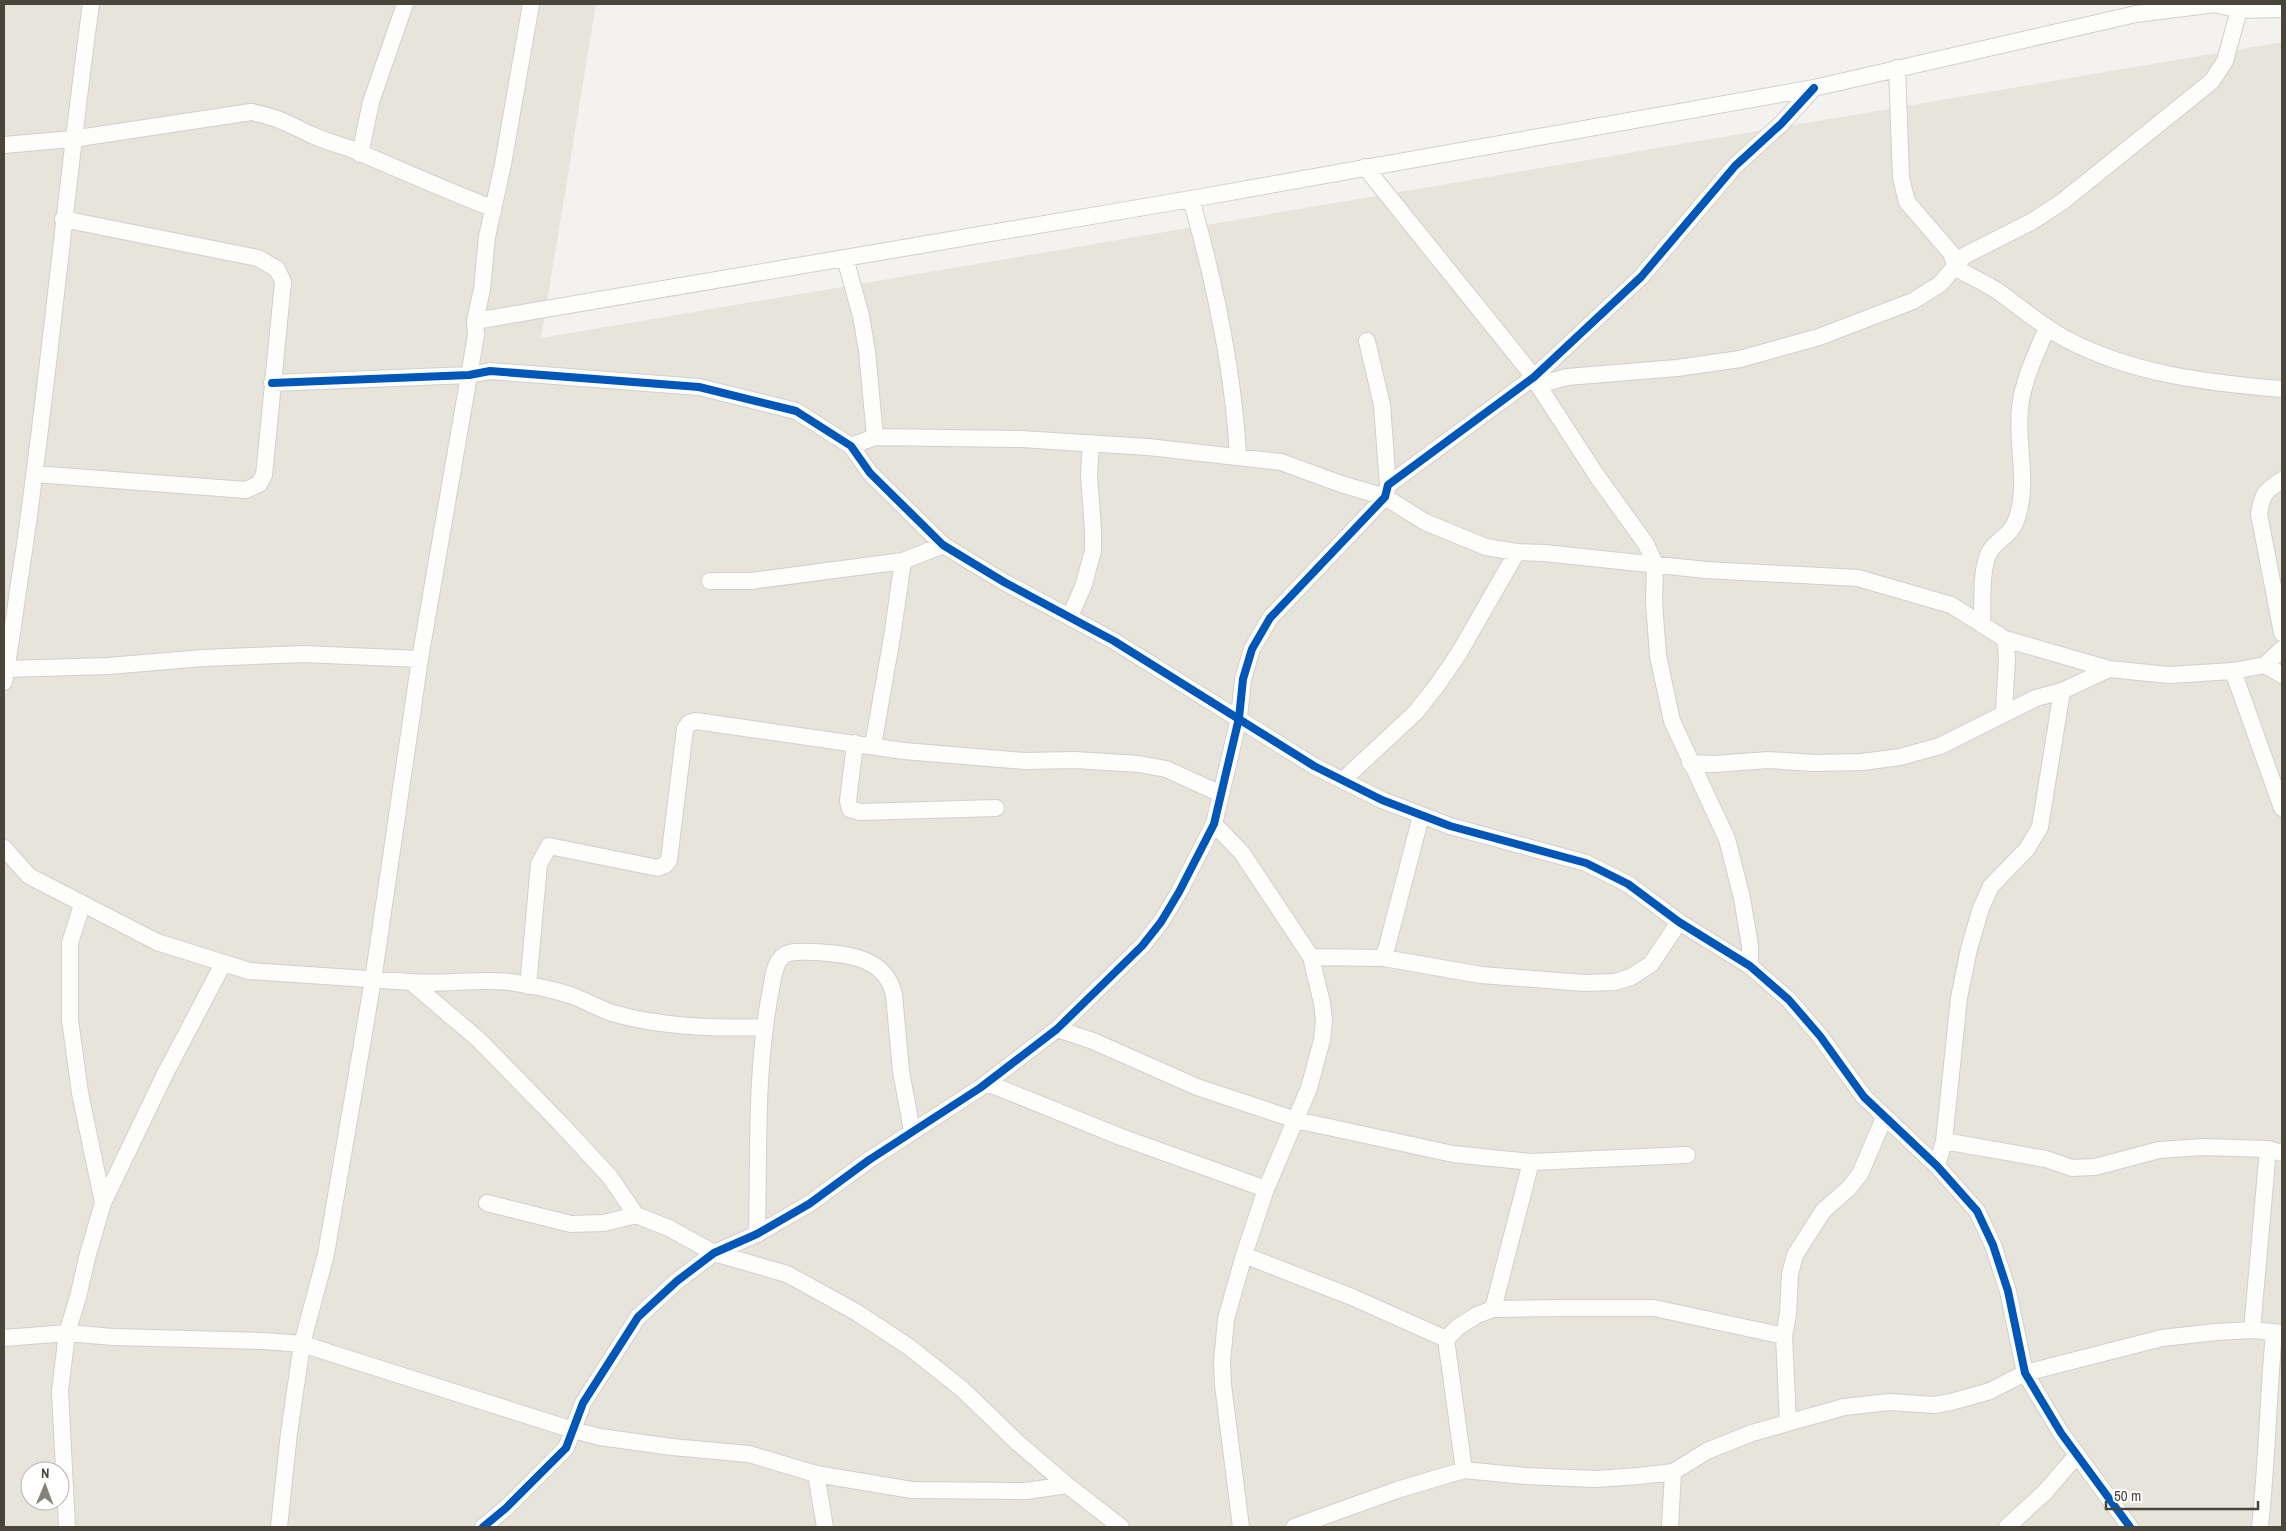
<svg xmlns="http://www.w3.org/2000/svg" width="2286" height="1531" font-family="'Archivo Narrow',sans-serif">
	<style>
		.residential { fill: #e7e4dc; fill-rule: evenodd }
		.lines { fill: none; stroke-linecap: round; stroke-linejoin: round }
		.minor-casing { stroke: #d1d0cc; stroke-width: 18 }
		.minor { stroke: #fdfdfc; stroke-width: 16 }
		.cycleway-casing { stroke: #fff; stroke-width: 11 }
		.cycleway { stroke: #0057b8; stroke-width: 8 }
	</style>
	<rect width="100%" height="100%" fill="#f3f2ee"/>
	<path class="residential" d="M4 4H596L541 338 2282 42V1527H4ZM30 1471H60V1501H30Z"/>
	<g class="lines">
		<g class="minor-casing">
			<path id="minor" d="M1897 68 1901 178 1907 202 1951 253 1956 268C1970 276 1985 283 1999 292 2021 308 2041 325 2064 338 2131 374 2208 383 2282 389
				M4 145 72 139 251 112C276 116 290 125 312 135 324 141 338 144 351 149 399 169 445 190 492 208
				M360 154 371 102 405 4
				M1365 167 1534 377 1538 385 1567 377 1677 368 1740 359 1819 337 1913 301 1940 284 1964 256 2031 222 2062 202 2212 81 2225 61 2239 10
				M1191 199C1215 283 1233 368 1238 455
				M845 258 861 316 867 351 875 437
				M475 321 1191 199 1814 88 2136 14 2215 4 2239 10 2282 9
				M1367 341 1382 405 1388 485
				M272 383 469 375 490 371 699 387 796 411 851 446 870 473 943 545 1004 582 1114 641 1314 766 1382 800 1450 826 1586 863 1628 884 1679 922 1750 966 1789 1000 1820 1036 1864 1097 1937 1166 1977 1211 1993 1245 2008 1291 2025 1373 2061 1433 2130 1527
				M1538 385 1597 476 1646 544 1655 564 1654 602 1658 656 1672 721 1727 839 1742 898 1750 946V966
				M851 446 875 437 1021 439 1148 447 1281 462 1341 484 1385 497 1425 522 1486 547 1517 552 1544 553 1706 570 1858 578 1951 605 2005 639 2109 669
				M35 474 246 490 259 484 264 475 283 282 277 269 258 258 63 219
				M2282 480C2265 491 2262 494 2259 514L2282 633
				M710 581H751L903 561 943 545
				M1070 616 1083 587 1093 551V530L1089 475 1091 443
				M1982 625C1983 605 1980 571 1989 553 1995 540 2011 537 2017 518 2029 482 2016 444 2020 408 2023 380 2036 354 2047 328
				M2265 665 2282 675
				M6 669 108 666 203 658 303 654 420 659
				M2233 671 2282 808
				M4 682C12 638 17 594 24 551 50 369 66 186 91 4
				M2004 713 2007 658 2005 639
				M855 743 848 801 850 809 860 812 996 808
				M873 746 892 637 903 561
				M1690 763 1715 764 1768 760 1815 763 1862 762 1900 757 1940 746 2036 698 2062 691 2109 669 2169 675 2233 671 2265 665 2282 649
				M1343 780 1416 712 1438 684 1459 653 1517 552
				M1214 824 1242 853 1311 957 1322 1003 1324 1021 1322 1040 1309 1088 1266 1189 1244 1255 1226 1319 1222 1362 1223 1385 1241 1527
				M4 848 29 876 157 942 249 971 411 982 479 1040 561 1124 610 1177 636 1215 669 1228 714 1253 787 1274 856 1312 909 1347 962 1389 1018 1443 1067 1485 1121 1527
				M82 905 70 943V1020L80 1093 103 1203
				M1311 957 1384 958 1481 975 1584 983 1615 982 1631 977 1651 964 1679 922
				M1384 958 1421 816
				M411 982C444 985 478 978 510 982 530 985 551 989 570 995 584 1000 598 1008 612 1013 661 1027 713 1029 764 1027
				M528 986 539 864 549 846 658 868 665 865 669 860 685 729 689 723 696 721 904 751 1025 761 1075 760 1139 764 1166 769 1221 794
				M1057 1029 1093 1041 1197 1087 1296 1120 1453 1154 1531 1162 1687 1155
				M987 1083 1121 1137 1266 1189
				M1944 1141 2046 1159 2072 1168 2095 1167 2159 1150 2203 1147 2268 1149 2282 1153
				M1937 1166 1944 1141 1959 998 1969 949 1981 908 1991 886 2027 849 2040 827 2062 691
				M487 1203 571 1224 604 1223 636 1215
				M757 1234C759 1152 755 1070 771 989 773 979 774 964 782 957 789 950 802 952 811 952 843 953 886 956 894 995L901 1071 912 1131
				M1244 1255 1352 1297 1446 1339
				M1493 1309 1531 1162
				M2252 1330 2268 1149
				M4 1338 67 1333 113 1337 264 1341 302 1344 573 1430 600 1437 672 1447 749 1454 816 1474 912 1490 1026 1491 1067 1485
				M1446 1339 1458 1327 1477 1315 1493 1309 1569 1308H1654L1784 1336
				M1446 1339 1464 1470
				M1788 1423 1784 1336 1788 1314 1790 1274 1795 1255 1823 1211 1849 1188 1860 1174 1884 1118
				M816 1474 825 1527
				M67 1527 60 1391 67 1333 78 1297 88 1254 103 1203 165 1074 223 964
				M279 1527 289 1433 302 1344 326 1254 373 980 420 659 476 335 475 321 482 289 487 237 503 164 531 4
				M483 1527 506 1508 566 1448 583 1403 638 1317 677 1281 714 1253 757 1234 809 1204 869 1160 980 1088 1057 1029 1142 946 1161 922 1179 892 1214 824 1239 718 1243 679 1252 649 1270 618 1385 497 1388 485 1534 377 1641 277 1735 166 1781 124 1814 88
				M1294 1527 1397 1490 1464 1470 1525 1476 1595 1479 1639 1476 1673 1472 1707 1451 1752 1433 1844 1407 1889 1402 1934 1405 1951 1402 1990 1391 2025 1373 2162 1338 2216 1332 2252 1330 2282 1333
				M1670 1527 1673 1472
				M2007 1527 2045 1492 2077 1455
				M2260 1527C2267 1462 2268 1397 2274 1332"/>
		</g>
		<use href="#minor" class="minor"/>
		<g class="cycleway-casing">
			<path id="cycleway" d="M272 383 469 375 490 371 699 387 796 411 851 446 870 473 943 545 1004 582 1114 641 1314 766 1382 800 1450 826 1586 863 1628 884 1679 922 1750 966 1789 1000 1820 1036 1864 1097 1937 1166 1977 1211 1993 1245 2008 1291 2025 1373 2061 1433 2130 1527
				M483 1527 506 1508 566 1448 583 1403 638 1317 677 1281 714 1253 757 1234 809 1204 869 1160 980 1088 1057 1029 1142 946 1161 922 1179 892 1214 824 1239 718 1243 679 1252 649 1270 618 1385 497 1388 485 1534 377 1641 277 1735 166 1781 124 1814 88"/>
		</g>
		<use href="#cycleway" class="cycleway"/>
	</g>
	<rect width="2286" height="1531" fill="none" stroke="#49453a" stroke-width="10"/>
	<g transform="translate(45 1486) rotate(1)"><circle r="24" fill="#ffffff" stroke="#b6b5b0"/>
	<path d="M0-4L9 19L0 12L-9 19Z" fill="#848279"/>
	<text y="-8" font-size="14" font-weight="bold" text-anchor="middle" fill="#49453a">N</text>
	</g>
	<path d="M2106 1501v8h152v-8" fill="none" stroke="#49453a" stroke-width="2.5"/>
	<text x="2114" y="1501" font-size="15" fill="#49453a" stroke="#ffffff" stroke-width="4" paint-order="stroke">50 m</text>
</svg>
